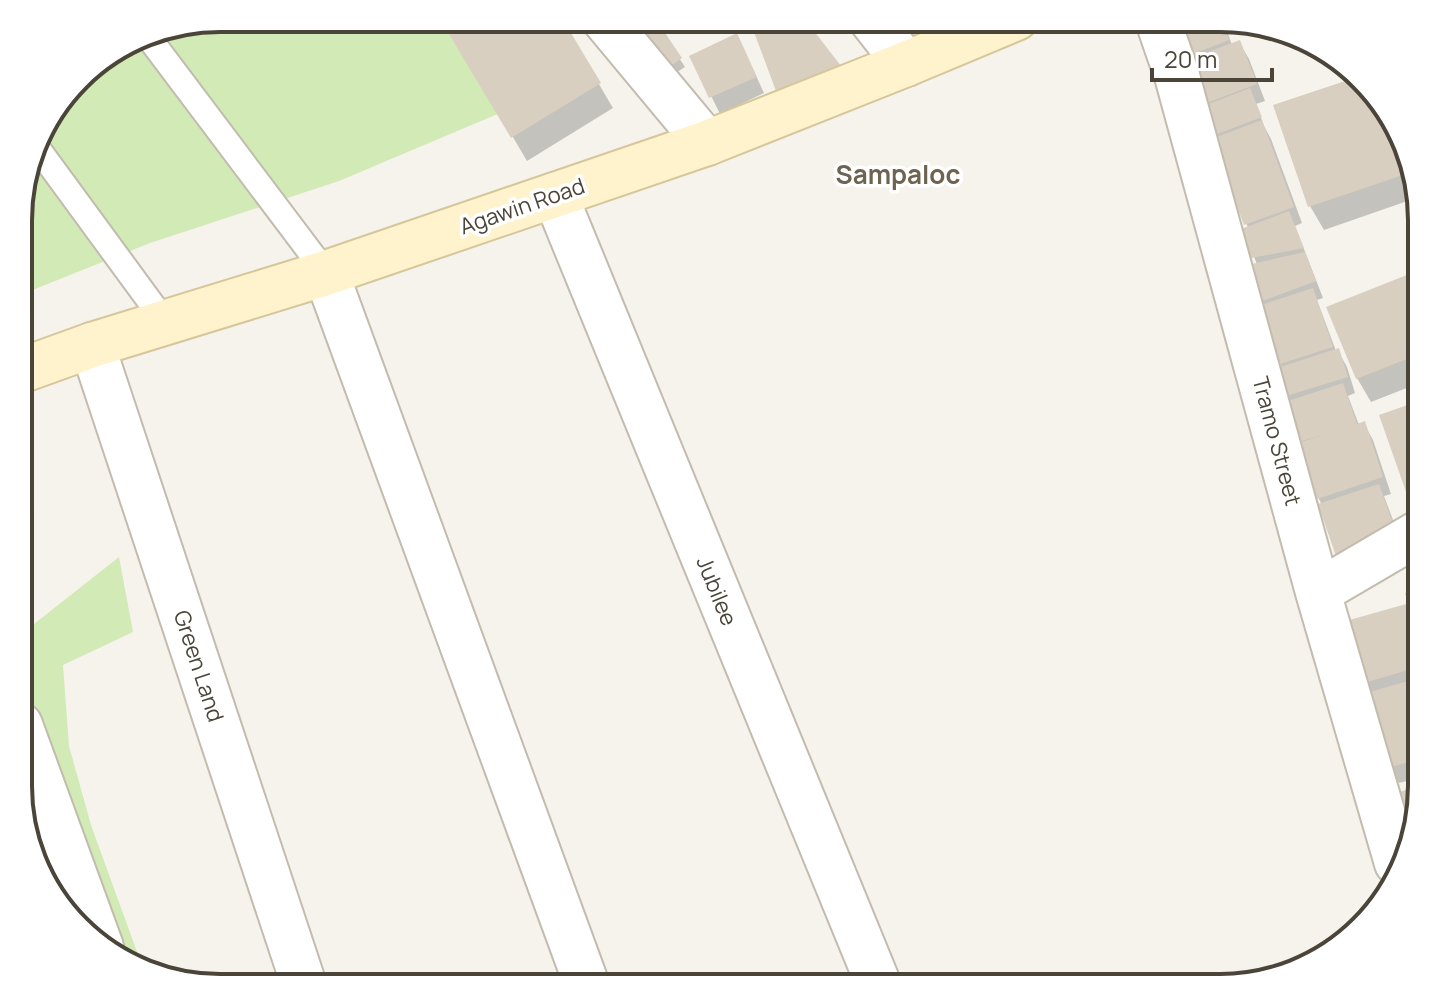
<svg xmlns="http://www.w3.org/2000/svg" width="1440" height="1006" font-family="Manrope,sans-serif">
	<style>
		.green { fill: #d2eab5 }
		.shadow { fill: #0003 }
		.building { fill: #d8cfc1 }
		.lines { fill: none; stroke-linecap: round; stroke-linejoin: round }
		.lane-casing { stroke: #c2bbae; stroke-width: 28 }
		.street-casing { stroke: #c2bbae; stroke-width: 48 }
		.secondary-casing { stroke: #d6c79b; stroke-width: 48 }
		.lane { stroke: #fff; stroke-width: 24 }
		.street { stroke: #fff; stroke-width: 44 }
		.secondary { stroke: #fff3cd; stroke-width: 44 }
		.labels { text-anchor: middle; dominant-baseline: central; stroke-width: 7; stroke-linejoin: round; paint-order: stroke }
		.street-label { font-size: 22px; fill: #4b4439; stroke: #fff }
		.quarter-label { font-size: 26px; font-weight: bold; fill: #6e6250; stroke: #fff }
		.rim { fill: none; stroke: #4b4439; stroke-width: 4 }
	</style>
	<rect width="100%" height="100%" fill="#f6f3ec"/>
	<path class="green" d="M220 18H497L521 104 339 181 150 243 20 295V194L45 120 87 68 155 29Z
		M119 557 133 632 63 665 69 746 91 825 141 963 97 946 45 886 20 812V638L34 624Z"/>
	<path class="shadow" d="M560 18 613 108 527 161 452 34Z
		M624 18H677L680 24 664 35 685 67 663 81Z
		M802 18 840 67 788 106 778 90Z
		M1176 18H1222L1232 45 1239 42 1249 59 1265 101 1256 104 1264 126 1271 139 1302 223 1295 226 1323 298 1317 300 1336 351H1338L1347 367 1355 393 1348 396 1359 425 1364 424 1373 440 1391 494 1384 496 1405 552 1322 505 1319 499 1287 403 1291 402 1279 369 1282 368 1260 307 1257 264 1243 230 1248 228Z
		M745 52 764 93 720 114 692 57Z
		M1358 79 1401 130 1419 197 1324 230 1310 206 1276 106Z
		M1422 271V382L1371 402 1357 378 1329 308Z
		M1422 402V521L1412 505Z
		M1422 590V777L1399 783 1390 767 1373 694 1366 682 1405 606 1415 622Z"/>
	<path class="building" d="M475 18H562L601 83 511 138 449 34Z
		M624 18H656L635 34Z
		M777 18H804L841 66 776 91 754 32Z
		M884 18H959L907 60Z
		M1174 18H1221L1229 40 1188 56Z
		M659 24 682 58 658 75 634 40Z
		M737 33 757 77 709 98 689 56Z
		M1240 40 1257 84 1204 104 1187 60Z
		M1357 77 1401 130 1412 172 1308 207 1273 105Z
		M1250 88 1262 117 1212 136 1201 107Z
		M1262 120 1294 207 1244 225 1211 139Z
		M1289 211 1304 248 1251 258 1241 229Z
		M1305 252 1316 281 1257 303 1247 265Z
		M1422 269V353L1356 379 1326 307Z
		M1313 288 1333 347 1277 365 1258 306Z
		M1339 348 1348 377 1286 396 1277 368Z
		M1343 383 1357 424 1365 421 1383 477 1317 499 1298 443 1326 434 1298 442 1285 402Z
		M1422 400V502L1411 506 1379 415Z
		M1379 484 1397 535 1336 556 1318 504Z
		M1422 588V644L1421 645 1405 593Z
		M1406 604 1422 655V666L1364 683 1346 621Z
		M1422 677V758L1388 768 1366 693Z
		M1422 785V798L1404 844 1389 795Z"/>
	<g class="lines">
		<g class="lane-casing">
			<path id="lane" d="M146 34 326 273
				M36 146 165 322"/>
		</g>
		<g class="street-casing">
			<path id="street" d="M603 18 707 143
				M870 18 906 64
				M1157 18 1177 76 1318 592 1397 863
				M555 195 880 988
				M326 273 588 988
				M92 345 305 988
				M1318 592 1422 531
				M20 725 101 947"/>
		</g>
		<g class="secondary-casing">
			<path id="secondary" d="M20 371 92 345 326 273 707 143 906 64 1016 18"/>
		</g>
		<use href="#lane" class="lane"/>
		<use href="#street" class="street"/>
		<use href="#secondary" class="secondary"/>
	</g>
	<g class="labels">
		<g class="street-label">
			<text transform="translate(522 206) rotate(-19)">Agawin Road</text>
			<text transform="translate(1277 441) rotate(75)">Tramo Street</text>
			<text transform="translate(717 591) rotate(68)">Jubilee</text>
			<text transform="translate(199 666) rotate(72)">Green Land</text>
		</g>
		<g class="quarter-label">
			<text x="898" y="174">Sampaloc</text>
		</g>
	</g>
	<path d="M0 0H1440V1006H0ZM220 32H1220A188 188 0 0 1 1408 220V786A188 188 0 0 1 1220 974H220A188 188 0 0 1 32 786V220A188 188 0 0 1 220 32Z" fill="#fff" fill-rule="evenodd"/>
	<path class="rim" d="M220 32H1220A188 188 0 0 1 1408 220V786A188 188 0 0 1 1220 974H220A188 188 0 0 1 32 786V220A188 188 0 0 1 220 32Z"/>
	<path d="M1152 68v12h120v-12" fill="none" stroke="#4b4439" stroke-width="4"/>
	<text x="1164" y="68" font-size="24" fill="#4b4439" stroke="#ffffff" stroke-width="6" paint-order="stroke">20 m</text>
</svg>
